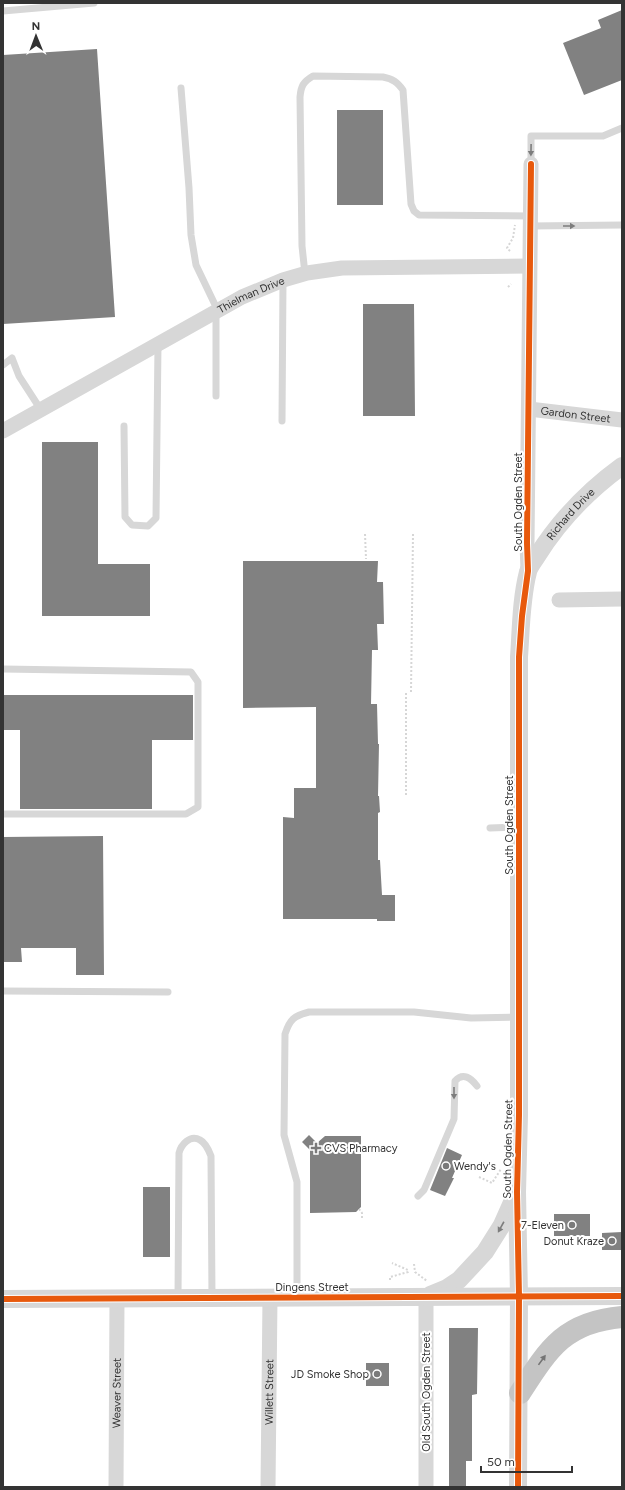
<svg xmlns="http://www.w3.org/2000/svg" width="625" height="1490" font-family="Figtree,sans-serif">
	<style>
		.building { fill: #818181 }
		.lines { fill: none; stroke-linecap: round; stroke-linejoin: round }
		.path { stroke: #d6d6d6; stroke-width: 2; stroke-dasharray: 2 2; stroke-linecap: butt }
		.service { stroke: #d7d7d7; stroke-width: 7 }
		.minor { stroke: #d7d7d7; stroke-width: 15 }
		.tertiary { stroke: #d7d7d7; stroke-width: 18 }
		.motorway { stroke: #c4c4c4; stroke-width: 22 }
		.cycleway-casing { stroke: #fff; stroke-width: 8 }
		.cycleway { stroke: #e8590c; stroke-width: 6 }
		.oneway { fill: #7d7d7d }
		.oneway2 { fill: #747474 }
		.poi-dot { fill: #7a7a7a; stroke: #fff; stroke-width: 1.5 }
		.labels { text-anchor: middle; dominant-baseline: central; stroke-width: 4; stroke-linejoin: round; paint-order: stroke }
		.street-label { font-size: 11px; fill: #333; stroke: #fff }
		.poi-label { font-size: 11px; fill: #333; stroke: #fff; text-anchor: end }
	</style>
	<rect width="100%" height="100%" fill="#fff"/>
	<path class="building" d="M622 10V80L584 95 563 43 601 28 598 20Z
		M97 49 115 317 3 324V55Z
		M337 110H383V205H337Z
		M363 304H414L415 416H363Z
		M42 442H98V564H150V616H42Z
		M243 561H378L377 582H383L384 624H377L378 650H372L371 704H377L378 744H379L378 796H379L380 812 378 813V860H380L382 895H395V921H377V919H283V817L294 818V788H316V707L243 708Z
		M3 695H193V740H152V809H20V730H3Z
		M103 836 104 975H76V948H21L22 962H3V837Z
		M309 1135 317 1143 325 1136H361V1207L356 1212 310 1213V1150L302 1142Z
		M447 1148 462 1155 452 1178H454L445 1196 430 1190Z
		M143 1187H170V1257H143Z
		M554 1214H590V1236H554Z
		M622 1232V1250H602V1233Z
		M449 1328H478L477 1394 472 1395V1461H466V1487H449Z
		M366 1363H389V1386H366Z"/>
	<g class="lines">
		<path class="path" d="M510 251 507 248 513 238 515 225
			M508 287 511 284
			M365 534 366 559
			M411 692 413 534
			M406 795V692
			M479 1177 492 1183 501 1169
			M359 1209 362 1213V1220
			M414 1264 415 1272 427 1281
			M390 1280V1277L408 1272V1270L392 1263"/>
		<path class="service" d="M3 11 94 3
			M181 88 189 188 191 235 196 265 218 311
			M531 164V136H603L622 128
			M530 226 622 225
			M305 274 302 246 300 97C301 86 303 82 313 76L383 77C393 79 397 82 403 90L411 204 414 211 419 215 530 216
			M216 312V396
			M12 358 19 376 41 410
			M3 365 12 358
			M282 421 283 280
			M124 426 125 517 132 525 148 526 156 518 158 345
			M3 669 191 672 198 682V807L186 814H3
			M490 828 519 827
			M3 991 168 992
			M418 1196 424 1190 454 1119 455 1081C463 1072 471 1078 477 1086
			M297 1297V1182L284 1135 285 1034C290 1019 294 1016 309 1012H414L471 1018 519 1017
			M178 1298 179 1153C181 1145 190 1134 200 1140 206 1143 209 1151 211 1156L212 1298"/>
		<g class="minor">
			<path id="s1" d="M529 409 622 420"/>
			<path id="s2" d="M3 431 242 297 283 280 307 273 342 268 529 266"/>
			<path d="M528 571 527 543 531 164"/>
			<path d="M559 600 622 599"/>
			<path id="s3" d="M116 1487 117 1298"/>
			<path id="s4" d="M268 1487 270 1297"/>
			<path d="M426 1487V1296"/>
		</g>
		<g class="tertiary">
			<path d="M430 1295 447 1288 459 1280 485 1252 502 1225 514 1198"/>
			<path d="M3 1299 622 1296"/>
			<path id="s5" d="M518 1487 519 1296 517 1192 519 1115V657C521 629 521 599 528 572 529 567 534 561 537 556 559 521 589 490 622 466"/>
		</g>
		<path class="motorway" d="M520 1393C549 1348 565 1322 622 1317"/>
		<g class="cycleway-casing">
			<path id="cycleway" d="M3 1299 622 1296
				M518 1487 519 1296 517 1192 519 1115V657L522 616 528 571 527 543 531 164"/>
		</g>
		<use href="#cycleway" class="cycleway"/>
	</g>
	<defs><path id="oneway-solid" d="M-6-.8H1V-3.2L6.5 0L1 3.2V.8H-6Z"/></defs>
	<g class="oneway">
		<use href="#oneway-solid" transform="translate(531 150) rotate(91)"/>
		<use href="#oneway-solid" transform="translate(569 226)"/>
		<use href="#oneway-solid" transform="translate(454 1093) rotate(90)"/>
		<use href="#oneway-solid" transform="translate(501 1227) rotate(119)"/>
	</g>
	<use class="oneway2" href="#oneway-solid" transform="translate(542 1360) rotate(-54)"/>
	<g class="poi-dot">
		<path d="M314 1142h4v4h4v4h-4v4h-4v-4h-4v-4h4z"/>
		<circle cx="446" cy="1166" r="4"/>
		<circle cx="572" cy="1225" r="4"/>
		<circle cx="612" cy="1241" r="4"/>
		<circle cx="377" cy="1374" r="4"/>
	</g>
	<g class="labels">
		<g class="street-label">
			<text stroke="none"><textPath href="#s2" startOffset="283">Thielman Drive</textPath></text>
			<text stroke="none"><textPath href="#s1" startOffset="47">Gardon Street</textPath></text>
			<text transform="translate(518 502) rotate(-90)">South Ogden Street</text>
			<text stroke="none"><textPath href="#s5" startOffset="988">Richard Drive</textPath></text>
			<text transform="translate(509 825) rotate(-90)">South Ogden Street</text>
			<text transform="translate(508 1149) rotate(-89)">South Ogden Street</text>
			<text x="312" y="1287">Dingens Street</text>
			<text stroke="none"><textPath href="#s4" startOffset="95">Willett Street</textPath></text>
			<text transform="translate(426 1392) rotate(-90)">Old South Ogden Street</text>
			<text stroke="none"><textPath href="#s3" startOffset="94">Weaver Street</textPath></text>
		</g>
		<g class="poi-label">
			<text x="324" y="1148" text-anchor="start">CVS Pharmacy</text>
			<text x="454" y="1166" text-anchor="start">Wendy's</text>
			<text x="564" y="1225">7-Eleven</text>
			<text x="604" y="1241">Donut Kraze</text>
			<text x="369" y="1374">JD Smoke Shop</text>
		</g>
	</g>
	<rect width="625" height="1490" fill="none" stroke="#333333" stroke-width="8"/>
	<g transform="translate(36 36) rotate(359)" stroke="#ffffff" stroke-width="3" paint-order="stroke">
	<path d="M0-3L7 15L0 10L-7 15Z" fill="#333333"/>
	<text y="-6" font-size="11" font-weight="bold" text-anchor="middle" fill="#333333">N</text>
	</g>
	<path d="M481 1466v6h91v-6" fill="none" stroke="#333333" stroke-width="2"/>
	<text x="487" y="1466" font-size="12" fill="#333333" stroke="#ffffff" stroke-width="3" paint-order="stroke">50 m</text>
</svg>
